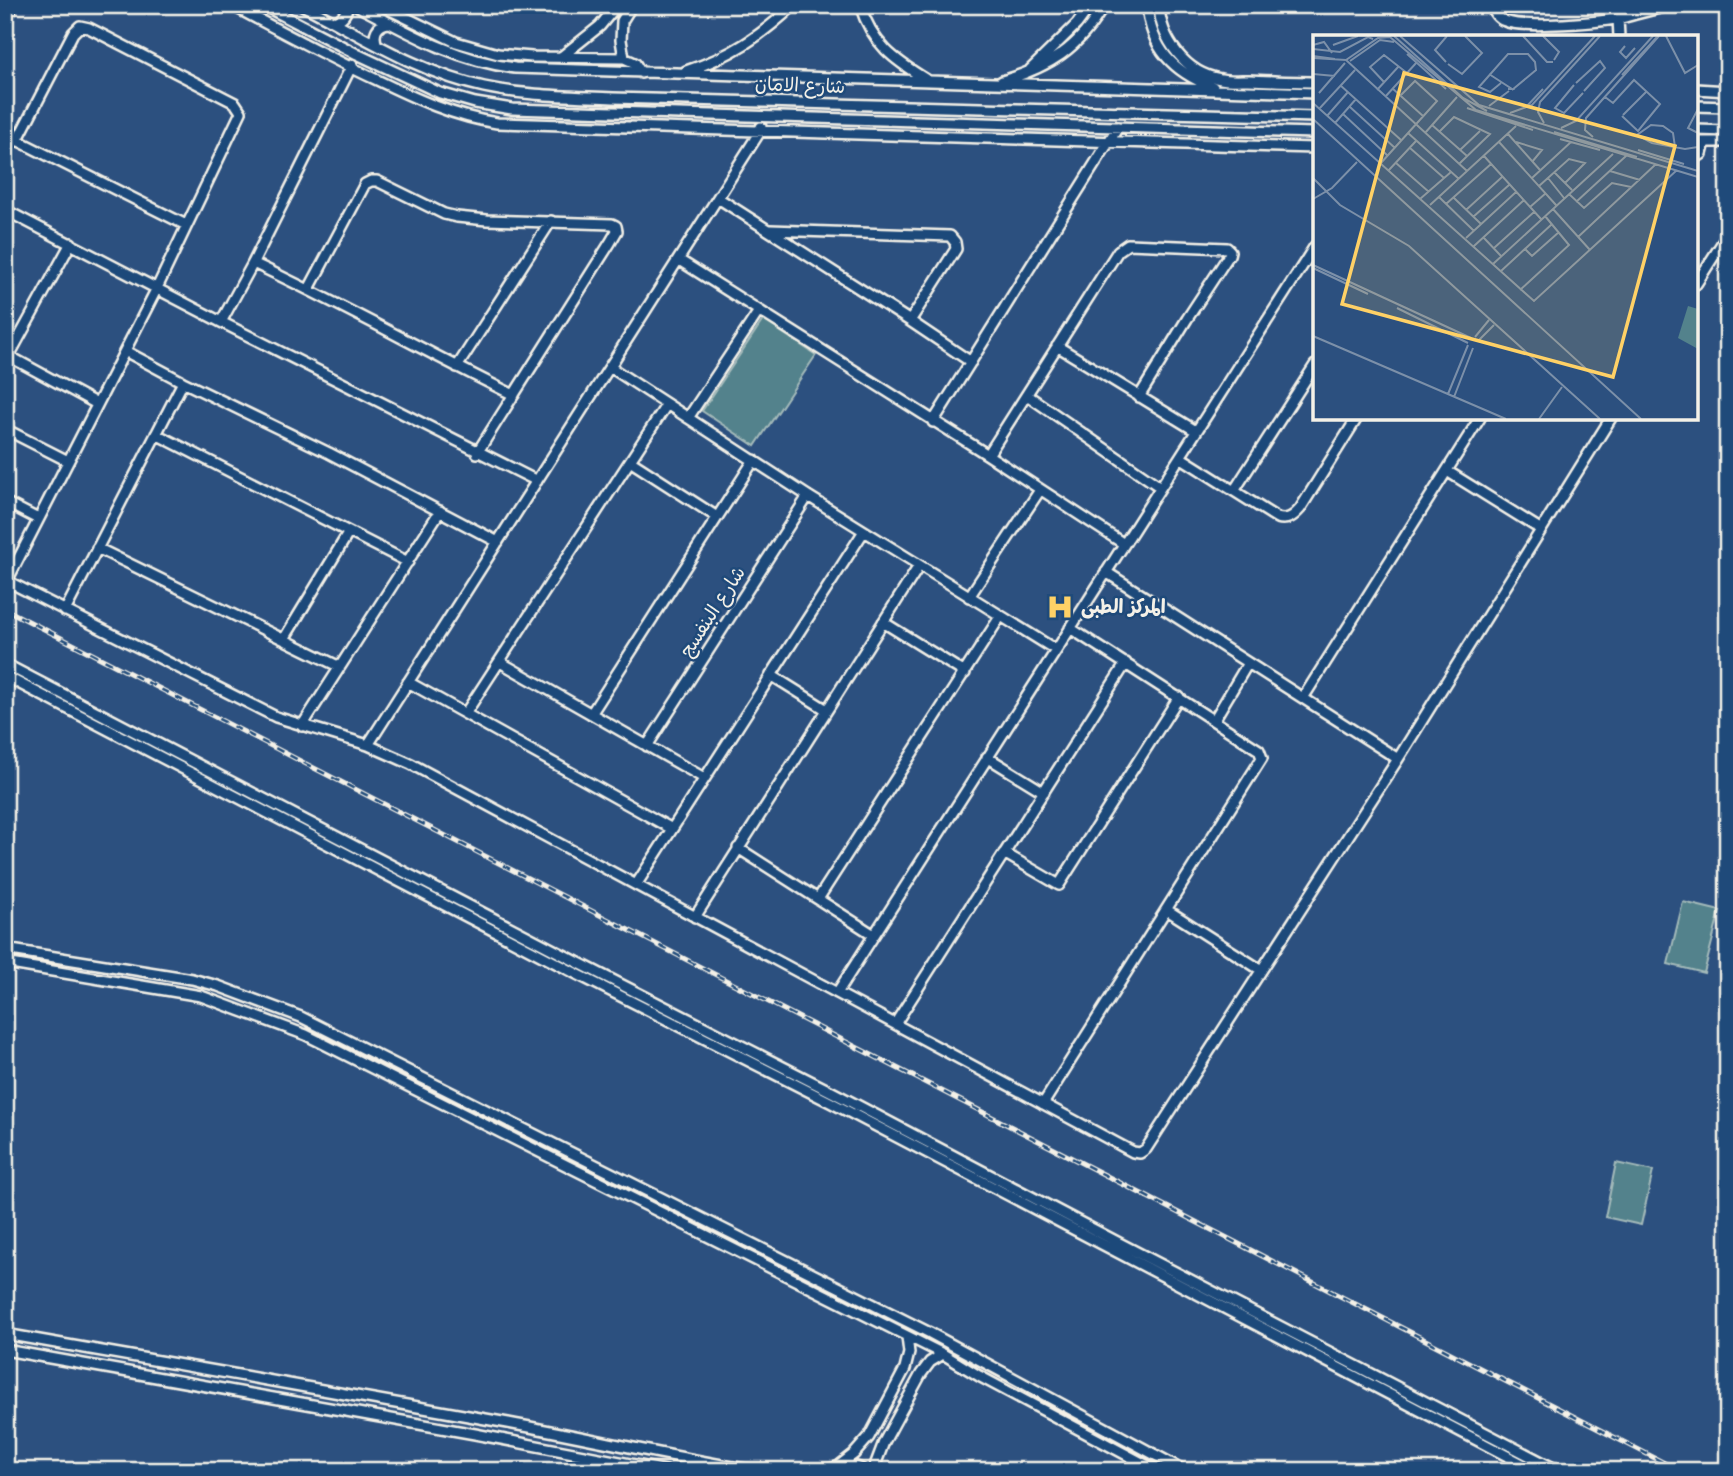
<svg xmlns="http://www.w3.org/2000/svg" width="1733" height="1476" font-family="'Balsamiq Sans','Playpen Sans Arabic',sans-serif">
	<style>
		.green { fill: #53828c; stroke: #a4baba; stroke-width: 2 }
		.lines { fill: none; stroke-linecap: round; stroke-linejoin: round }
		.minor-casing { stroke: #f4f1e8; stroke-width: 14 }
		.minor { stroke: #1f4a7a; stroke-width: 9 }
		.rail-casing { stroke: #f4f1e8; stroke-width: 5 }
		.rail { stroke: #1f4a7a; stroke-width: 2.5; stroke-dasharray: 8; stroke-linecap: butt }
		.labels { text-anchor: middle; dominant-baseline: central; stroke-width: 5; stroke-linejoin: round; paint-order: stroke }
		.street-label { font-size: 19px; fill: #f4f1e8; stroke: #1f4a7a }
		.poi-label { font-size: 19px; font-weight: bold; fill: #f4f1e8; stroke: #1f4a7a; text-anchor: start }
		.inset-road { fill: none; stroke: #7c90a9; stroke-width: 2 }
		.view { fill: #ffd166; fill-opacity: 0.15; stroke: #ffd166; stroke-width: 3.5 }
		.inset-edge { fill: none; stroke: #f4f1e8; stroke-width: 3.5 }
	</style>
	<rect width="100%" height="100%" fill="#2c507f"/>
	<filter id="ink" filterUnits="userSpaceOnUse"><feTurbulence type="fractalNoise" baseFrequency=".0143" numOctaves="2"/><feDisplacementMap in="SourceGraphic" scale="14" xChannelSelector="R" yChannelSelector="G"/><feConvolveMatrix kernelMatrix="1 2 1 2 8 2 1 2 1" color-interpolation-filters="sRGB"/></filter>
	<g filter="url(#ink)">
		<path class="green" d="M763 320 816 355 755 446 702 411Z
			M1683 902 1720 911 1704 973 1668 964Z
			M1616 1163 1653 1171 1641 1225 1605 1217Z"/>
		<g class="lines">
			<g class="minor-casing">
				<path id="minor" d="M231 5C279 30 326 56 375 79 414 98 455 117 497 123L1315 148
					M263 5 357 54 440 93 475 103 512 109 1315 133
					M302 5C359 34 421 74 484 87 526 96 570 96 613 98L1315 117
					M356 5C407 32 457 61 515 68L1315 93
					M380 5 456 42 498 54 532 57 624 58 635 63 641 73
					M860 5C872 44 894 60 927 80
					M1147 5C1151 49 1173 72 1213 87
					M1159 5C1160 39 1186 74 1221 79 1230 81 1240 80 1249 80 1271 81 1293 82 1315 82
					M1491 5C1493 12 1498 19 1505 21 1523 29 1603 22 1625 17 1641 13 1656 8 1673 5
					M1618 18 1619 37
					M5 21 13 5
					M334 22C342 19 347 14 347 5
					M377 45C372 34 377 24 389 23
					M561 57 600 26 617 5
					M624 58 621 40 622 21 632 5
					M1030 70 1077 24 1091 5
					M686 71C730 57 761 36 794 5
					M1002 81C1049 67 1079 49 1104 5
					M1696 89 1728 91
					M1696 106 1728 107
					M1696 130 1728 131
					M5 134 186 225
					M1696 142H1728
					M1696 158 1702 154 1705 142
					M718 198 910 321 971 362
					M5 210 221 322 537 481
					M770 230 950 236 955 242 956 249 910 321
					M679 260 988 455 1124 544
					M253 263C341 304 426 352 514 395
					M1696 284 1728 234
					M309 289 365 184 371 181H377L444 214 457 217 487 220 612 224 616 226 617 231 610 243 477 453
					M221 322 253 263 352 65
					M1057 346 1196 431
					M125 351 183 382 329 453 498 542
					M5 354 97 404
					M9 356 71 243
					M457 367 551 221
					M610 367 808 496 1056 650
					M1027 395 1160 487
					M688 418 759 311
					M933 422 1118 127
					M5 429 68 461
					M156 434 408 562
					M988 455 1118 251 1128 244 1227 248 1230 251 1229 255 1187 319 1139 397
					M1180 457 1277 518C1287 521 1293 517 1300 509L1357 418
					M630 461 717 517
					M1447 471 1540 529
					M1234 491 1315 365
					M5 502 38 519
					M97 548 340 667
					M1106 572 1398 759
					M5 580 276 717 368 745 411 764 1133 1152 1140 1153 1146 1149 1398 759 1611 418
					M7 581 157 288 241 112 235 103 89 28 80 26 73 33 17 141
					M969 597 1040 490
					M65 611 183 382
					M883 622 965 673
					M284 639 349 532
					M500 662 704 778
					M5 664 577 962 834 1093 1123 1245 1559 1471
					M771 675 827 710
					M5 676 575 973 830 1102 1536 1471
					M408 682 672 829
					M1303 698 1480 418
					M465 714 667 404
					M591 714 754 460
					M1214 720 1248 663
					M302 726 440 511
					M368 745 761 130V127
					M647 746 808 496
					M987 757 1044 792
					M738 848 874 935
					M1004 853 1059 885 1179 697
					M636 885 864 531
					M818 899 1000 617
					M1167 910 1261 970
					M695 917 919 566
					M5 949 192 979 218 986 301 1017 930 1333 1185 1471
					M5 963 201 996 306 1035 943 1354 979 1376 1157 1471
					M837 993 1315 246
					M895 1024 1126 663
					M1043 1104 1262 758 1259 750 1070 628
					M5 1334C173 1364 340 1392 508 1423 591 1438 674 1458 758 1471
					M5 1350 475 1434 667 1471
					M840 1465 854 1454 869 1437 905 1369 909 1353 907 1337
					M827 1471C840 1464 852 1463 865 1471
					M873 1471 884 1442 921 1374 930 1362 943 1354"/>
			</g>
			<use href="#minor" class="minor"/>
			<g class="rail-casing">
				<path id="rail" d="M5 609 1680 1471"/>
			</g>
			<use href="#rail" class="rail"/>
		</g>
	</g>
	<defs>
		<g id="hospital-bare" transform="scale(2.1)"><path d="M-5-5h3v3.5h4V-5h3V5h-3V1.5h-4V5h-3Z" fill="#ffd166" stroke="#1f4a7a" stroke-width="2.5" paint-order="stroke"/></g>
	</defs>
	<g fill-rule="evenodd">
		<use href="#hospital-bare" x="1060" y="607"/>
	</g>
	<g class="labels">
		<g class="street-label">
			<text transform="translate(800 86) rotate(2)">شارع الامان</text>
			<text transform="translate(713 612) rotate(-57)">شارع البنفسج</text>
		</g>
		<g class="poi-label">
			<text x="1081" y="607">المركز الطبى</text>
		</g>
	</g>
	<g transform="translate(1313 35)">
		<rect width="385" height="385" fill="#2c507f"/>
		<path d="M375 271 385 274V314L365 303Z" fill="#53828c"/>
		<path class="inset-road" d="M81 1 150 63 174 76M87 1 166 70 385 136M210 1 234 27H240M230 1 246 17 241 25M353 1 372 38 385 30M0 10 11 7 19 18M20 10 45 1M312 11 307 17 313 23 322 13M0 14 27 17 55 2 60 4M94 19 133 54M0 21 22 24M0 23 33 25 65 3 77 2 163 75 385 142M33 25 154 136M37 26 67 5 81 7M133 27 122 15 134 1M135 29 149 39 169 18 152 1M0 39 22 41M176 39 199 54H195M309 40 344 2M71 47 57 32 71 20 94 38M188 48 177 57 166 52 195 19H215L222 27 223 35 199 55M263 48 287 26 292 33 271 56M27 50 88 105M261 50 242 73 251 78 270 58M79 53 110 81M64 55 86 31M6 58 32 28M72 62 104 27M292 62 300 68 321 45 347 69 325 96 309 81M0 68 221 266 364 135M176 71 196 56M214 71 230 54M37 72 82 113M154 73 220 95M6 74 42 35M385 74 375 93 385 98M197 78 219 70 282 1M30 79 75 121M310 80 334 56M14 81 35 57M0 84 328 384M22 88 43 64M231 88 225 77 227 67 287 1M119 90 154 121M248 93 263 86 340 1M127 96 141 82 177 99 146 129M241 97 324 122M95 98 146 144M112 98 144 62M195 99 227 135M280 102 272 95 273 83 346 1M247 104 287 115M186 107 243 170M203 107 229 115 219 127M362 112 360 98 350 91 338 90 324 100 339 108 372 114 385 112M97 113 131 143M147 115 167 96M325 115 371 129M171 121 228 184M83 128 116 157M67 129 124 66 102 46 87 61M75 136 103 106M297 136 327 145M241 137 259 155M0 143 27 170 96 211 287 384M219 143 258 107M235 143 251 163M226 151 256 124 272 128 252 148M256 159 271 173 299 148 318 152M126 162 161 196M141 163 168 189M0 164 19 153 44 127M107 164 138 137M263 167 313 121M133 169 178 129M117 170 203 91M217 172 233 158M240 174 277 215M153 175 189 142M160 182 196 150M170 202 188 221M265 202 343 129M153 203 203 157M161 211 211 165M181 213 221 177M212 214 219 221 246 197M180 229 300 119M0 230 158 303M0 233 55 259M188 236 239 189M207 255 256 210 232 181M84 273 155 308M0 301 193 384M162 302 176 285M165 306 181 290M135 359 155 310M141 362 160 313M226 384 249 352"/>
		<path class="view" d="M91 38 362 111 300 342 29 269Z"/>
		<rect width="385" height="385" class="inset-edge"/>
	</g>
	<rect width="1733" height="1476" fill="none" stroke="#1f4a7a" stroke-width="28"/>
	<rect x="14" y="14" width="1705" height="1448" fill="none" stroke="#f4f1e8" stroke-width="2.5" filter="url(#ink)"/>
</svg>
